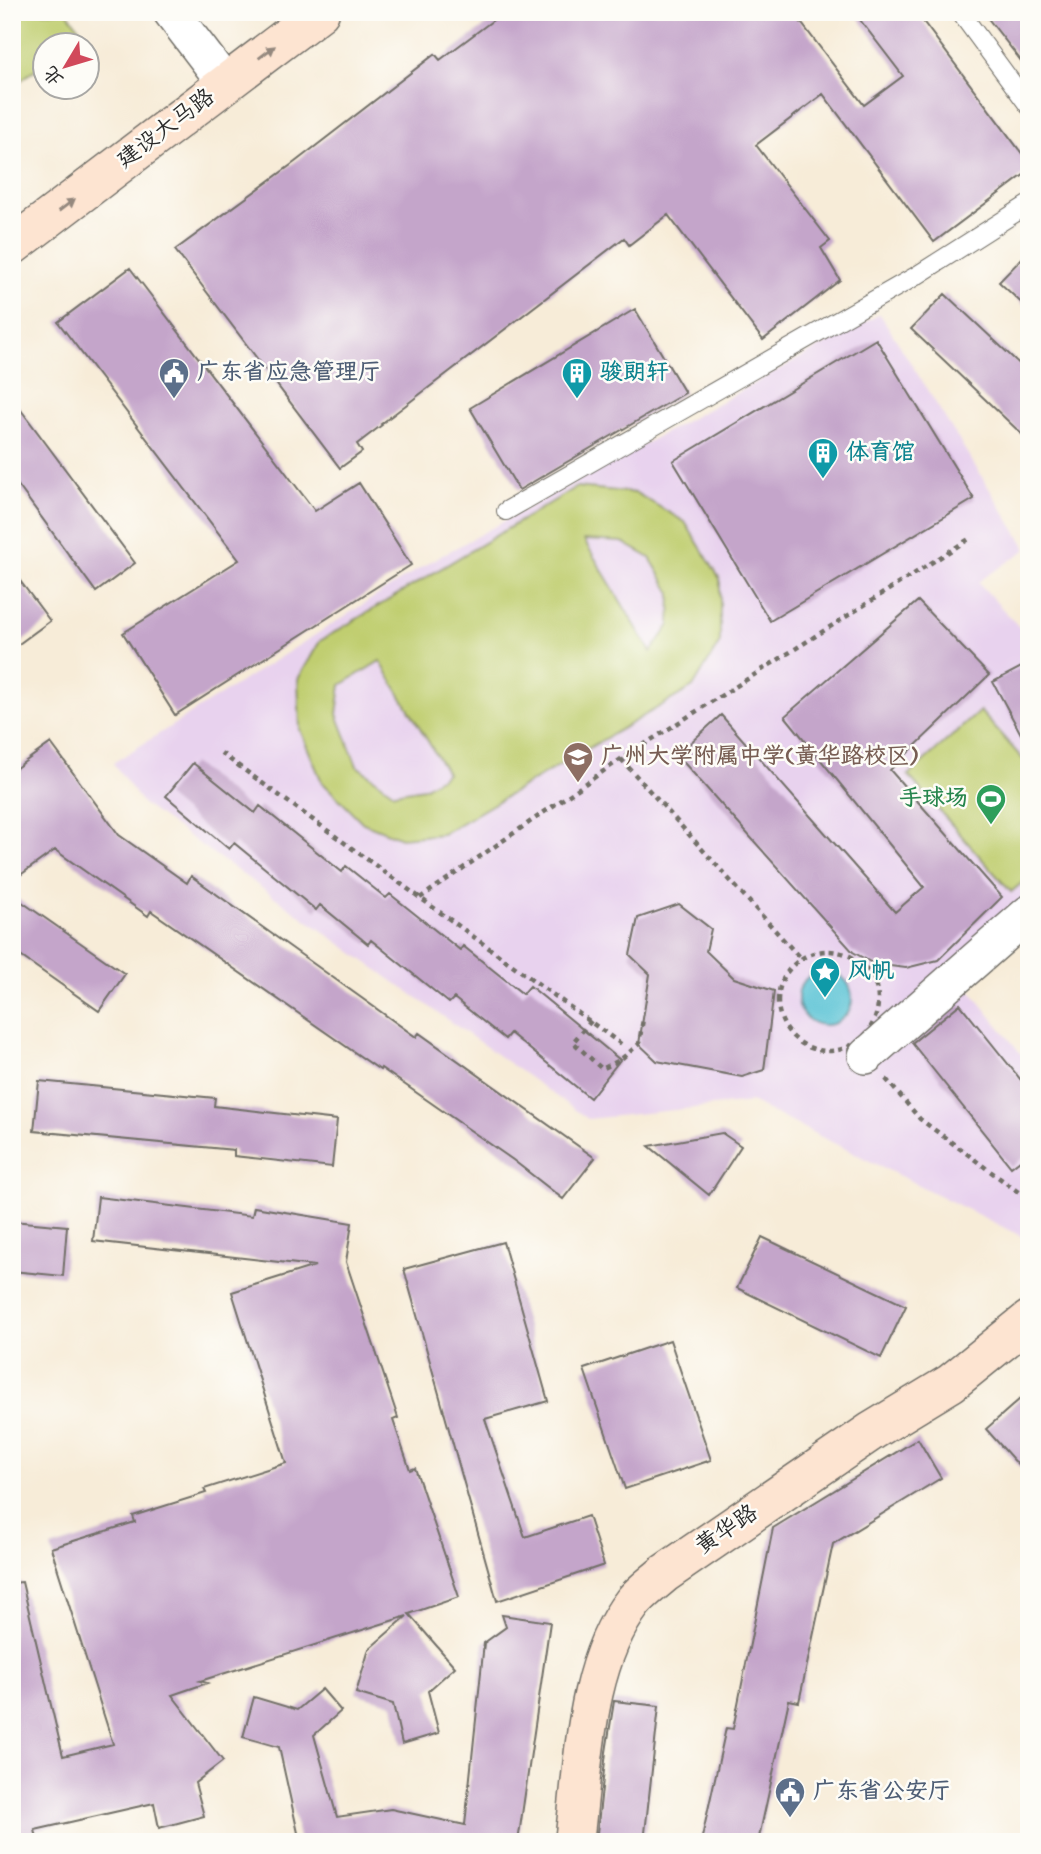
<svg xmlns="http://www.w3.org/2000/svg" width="1041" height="1854" font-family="Mynerve,'LXGW WenKai TC',sans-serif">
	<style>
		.built { fill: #e8d2ee }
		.green { fill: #c0ce70; stroke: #767c4e; stroke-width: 2; fill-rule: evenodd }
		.water { fill: #5ac3d5; stroke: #427780; stroke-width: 2 }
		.building { fill: #c4a5ca }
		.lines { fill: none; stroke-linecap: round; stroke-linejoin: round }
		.lane-casing { stroke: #726f68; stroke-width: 20 }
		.street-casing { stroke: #726f68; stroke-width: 38 }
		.secondary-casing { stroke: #726f68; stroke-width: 41 }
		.path { stroke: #726f68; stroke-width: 4.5; stroke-dasharray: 5 5; stroke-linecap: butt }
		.lane { stroke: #fff; stroke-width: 18 }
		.street { stroke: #fff; stroke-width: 35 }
		.secondary { stroke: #fde4d1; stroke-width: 38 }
		.oneway { fill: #94887e }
		.labels { text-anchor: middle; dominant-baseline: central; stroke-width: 5; stroke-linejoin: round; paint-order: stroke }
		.street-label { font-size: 23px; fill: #2b2b2b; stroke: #fdfcf7 }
		.service-label { font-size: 23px; font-weight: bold; fill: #4e5e75; stroke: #fdfcf7; text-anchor: start }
		.culture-label { font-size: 23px; font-weight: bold; fill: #0d838f; stroke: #fdfcf7; text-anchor: start }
		.education-label { font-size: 23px; font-weight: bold; fill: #785e54; stroke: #fdfcf7; text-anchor: start }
		.leisure-label { font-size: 23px; font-weight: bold; fill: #27864d; stroke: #fdfcf7; text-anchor: end }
	</style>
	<rect width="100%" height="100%" fill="#fdfcf7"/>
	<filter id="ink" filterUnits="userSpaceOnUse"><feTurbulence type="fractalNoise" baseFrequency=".0143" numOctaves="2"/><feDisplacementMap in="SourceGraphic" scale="14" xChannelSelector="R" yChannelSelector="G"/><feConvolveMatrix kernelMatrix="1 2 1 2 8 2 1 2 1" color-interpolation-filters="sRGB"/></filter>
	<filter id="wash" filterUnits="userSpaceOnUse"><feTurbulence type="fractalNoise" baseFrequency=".00686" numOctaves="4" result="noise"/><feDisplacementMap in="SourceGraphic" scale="28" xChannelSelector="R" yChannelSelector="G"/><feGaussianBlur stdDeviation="1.57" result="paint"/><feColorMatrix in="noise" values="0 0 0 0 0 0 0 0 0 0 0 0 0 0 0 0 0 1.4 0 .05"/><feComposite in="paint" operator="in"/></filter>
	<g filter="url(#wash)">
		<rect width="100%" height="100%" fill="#f7ecd8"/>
		<path class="built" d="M880 314 1027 549 978 582 1029 638V927L964 982 1029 1064V1240L751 1102 588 1119 143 804 113 763 430 562Z"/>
		<path class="green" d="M12 12H67L83 33 67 45 46 46 45 62 12 87Z
			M577 487 636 493 685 522 720 579V642L693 687 442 834 401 838 363 823 322 782 300 730 298 679 320 641ZM584 540 622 542 650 558 671 593 670 625 651 652ZM380 661 447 773 424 788 394 793 357 766 337 714 341 685Z
			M980 711 1029 766V877L1011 892 908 775Z"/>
		<path class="water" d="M798 998a27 27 0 1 1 54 0a27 27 0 1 1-54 0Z"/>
		<g id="blocks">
			<path class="building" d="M504 12H793L864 105 903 76 854 12H916L1029 163V171L934 242 823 94 756 145 830 241 821 248 840 280 763 340 668 215 629 245 624 238 381 424 382 425 357 444 362 452 340 468 175 250 295 162 435 54 440 60Z
				M983 12H1029V71Z
				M1029 251V310L999 282Z
				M130 268 315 511 359 483 411 565 175 715 123 633 239 560 58 322Z
				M945 294 1029 373V441L911 329Z
				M635 309 685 393 519 490 470 408Z
				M876 339 974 499 770 621 673 461Z
				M12 398 135 563 96 592 12 477Z
				M12 570 50 621 12 649Z
				M918 601 989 675 890 770 1002 897 938 960 906 968 874 964 853 952 677 755 721 715 895 912 924 887 785 716Z
				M1029 663V749L993 682Z
				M51 743 119 835 187 883 191 876 416 1037 419 1033 595 1158 563 1199 513 1160 381 1068 380 1070 151 911 148 916 55 850 12 881V771Z
				M193 763 255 813 260 806 342 872 346 866 386 898 390 894 460 950 463 946 523 994 530 986 620 1060 590 1098 510 1033 505 1039 454 998 449 1003 371 940 368 944 320 905 316 910 234 843 229 849 166 796Z
				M12 895 125 974 99 1011 12 950Z
				M679 904 711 929 706 951 734 978 774 991 764 1070 742 1077 657 1061 639 1044 650 974 630 955 638 918Z
				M960 1004 1029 1090V1153L1011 1167 912 1043Z
				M39 1081 215 1098 214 1106 337 1120 332 1167 234 1156V1150L34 1131Z
				M722 1133 741 1146 709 1195 649 1146Z
				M98 1197 252 1216 254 1207 352 1223 346 1262 398 1418 393 1420 410 1470 415 1468 459 1597 409 1614 455 1667 428 1691 439 1733 402 1744 393 1704 356 1693 369 1649 407 1616 200 1681 207 1683 172 1695 223 1761 195 1783 204 1816 159 1828 154 1803 35 1830 38 1842H12V1583L22 1582 63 1756 113 1744 51 1548 135 1522 133 1516 206 1493 204 1489 286 1463 232 1292 315 1266 93 1241Z
				M12 1221 67 1226 63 1276 12 1271Z
				M762 1237 906 1306 881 1358 737 1288Z
				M503 1242 548 1401 485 1419 525 1537 588 1516 604 1565 497 1601 404 1269Z
				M670 1340 711 1460 625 1489 584 1369Z
				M1029 1391V1477L986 1429Z
				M918 1439 941 1478 833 1544 799 1702 789 1700 758 1842H701L726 1728 733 1729 773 1528Z
				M502 1615 550 1622 518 1842H300L279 1747 243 1737 254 1697 297 1710 322 1689 341 1711 314 1735 337 1817 391 1809 465 1825 484 1643 506 1627Z
				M614 1701 659 1706 644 1842H596L606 1752Z"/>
		</g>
	</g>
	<g filter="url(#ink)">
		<use href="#blocks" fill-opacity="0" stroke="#726f68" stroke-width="2"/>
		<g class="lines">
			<g class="lane-casing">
				<path id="lane" d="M960 12 1029 106
					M506 511 916 276 1029 204"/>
			</g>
			<g class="street-casing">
				<path id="street" d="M171 12 226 84
					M866 1056 1029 913"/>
			</g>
			<g class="secondary-casing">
				<path id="secondary" d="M12 246 320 12
					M574 1842C584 1765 584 1665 633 1602 642 1591 655 1582 665 1573L872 1431 951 1383 1029 1320"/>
			</g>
			<path class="path" d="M221 753 621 1044
				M621 759 800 958
				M420 898 621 759 969 539
				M778 1001a50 50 0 1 1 100 0a50 50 0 1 1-100 0Z
				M591 1021 573 1042 602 1069 620 1060 639 1044 643 1019
				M886 1079 920 1119 1029 1200"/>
			<use href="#lane" class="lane"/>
			<use href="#street" class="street"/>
			<use href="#secondary" class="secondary"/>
		</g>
		<defs><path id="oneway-solid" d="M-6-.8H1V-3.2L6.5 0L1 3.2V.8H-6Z" transform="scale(1.75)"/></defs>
		<g class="oneway">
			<use href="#oneway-solid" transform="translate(267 52) rotate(-37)"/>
			<use href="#oneway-solid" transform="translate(67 205) rotate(-37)"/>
		</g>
	</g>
	<defs>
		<g id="civic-pin" transform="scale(1.575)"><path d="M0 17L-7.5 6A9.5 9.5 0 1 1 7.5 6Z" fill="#5c6f8a" stroke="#fdfcf7"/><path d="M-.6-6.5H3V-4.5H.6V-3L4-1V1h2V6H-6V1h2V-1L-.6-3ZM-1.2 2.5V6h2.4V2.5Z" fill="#fff"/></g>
		<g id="building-pin" transform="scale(1.575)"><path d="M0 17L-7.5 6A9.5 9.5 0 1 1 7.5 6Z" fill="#0f9aa8" stroke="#fdfcf7"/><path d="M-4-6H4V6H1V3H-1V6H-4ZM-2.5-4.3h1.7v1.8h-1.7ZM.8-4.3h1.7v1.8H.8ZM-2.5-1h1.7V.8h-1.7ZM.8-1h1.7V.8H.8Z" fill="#fff"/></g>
		<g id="school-pin" transform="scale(1.575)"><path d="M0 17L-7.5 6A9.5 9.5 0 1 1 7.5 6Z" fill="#8d6e63" stroke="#fdfcf7"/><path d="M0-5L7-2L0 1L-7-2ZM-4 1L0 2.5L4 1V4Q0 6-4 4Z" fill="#fff"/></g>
		<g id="stadium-pin" transform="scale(1.575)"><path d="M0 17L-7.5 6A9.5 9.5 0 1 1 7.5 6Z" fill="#2e9e5b" stroke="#fdfcf7"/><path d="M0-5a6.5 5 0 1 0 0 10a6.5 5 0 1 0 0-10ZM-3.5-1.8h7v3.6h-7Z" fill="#fff"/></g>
		<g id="sight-pin" transform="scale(1.575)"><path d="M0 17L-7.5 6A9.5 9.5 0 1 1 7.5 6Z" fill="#0f9aa8" stroke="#fdfcf7"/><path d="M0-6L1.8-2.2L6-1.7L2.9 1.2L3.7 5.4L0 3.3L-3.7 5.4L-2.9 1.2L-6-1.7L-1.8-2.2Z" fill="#fff"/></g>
	</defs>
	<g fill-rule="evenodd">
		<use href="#civic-pin" x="174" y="373"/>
		<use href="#building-pin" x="577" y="373"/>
		<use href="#building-pin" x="823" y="453"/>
		<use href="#school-pin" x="578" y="757"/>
		<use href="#stadium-pin" x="991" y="799"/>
		<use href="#sight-pin" x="825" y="972"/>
		<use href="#civic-pin" x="790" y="1792"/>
	</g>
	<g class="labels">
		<g class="street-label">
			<text transform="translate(166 129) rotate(-37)">建设大马路</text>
			<text transform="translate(727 1530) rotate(-34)">黄华路</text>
		</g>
		<g class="service-label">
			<text x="197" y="373">广东省应急管理厅</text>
			<text x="813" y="1792">广东省公安厅</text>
		</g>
		<g class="culture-label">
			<text x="600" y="373">骏朗轩</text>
			<text x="846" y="453">体育馆</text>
			<text x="848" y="972">风帆</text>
		</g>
		<g class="education-label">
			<text x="601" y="757">广州大学附属中学(黄华路校区)</text>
		</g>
		<g class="leisure-label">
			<text x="968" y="799">手球场</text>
		</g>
	</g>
	<rect width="1041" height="1854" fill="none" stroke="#fdfcf7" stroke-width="42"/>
	<g transform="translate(66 66) rotate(232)"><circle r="33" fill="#fdfcf7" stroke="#a9a8a5" stroke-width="2"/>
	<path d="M0-5L12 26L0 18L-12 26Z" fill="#d1495b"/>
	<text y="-10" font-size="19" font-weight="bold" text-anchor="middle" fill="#2b2b2b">北</text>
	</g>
</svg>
